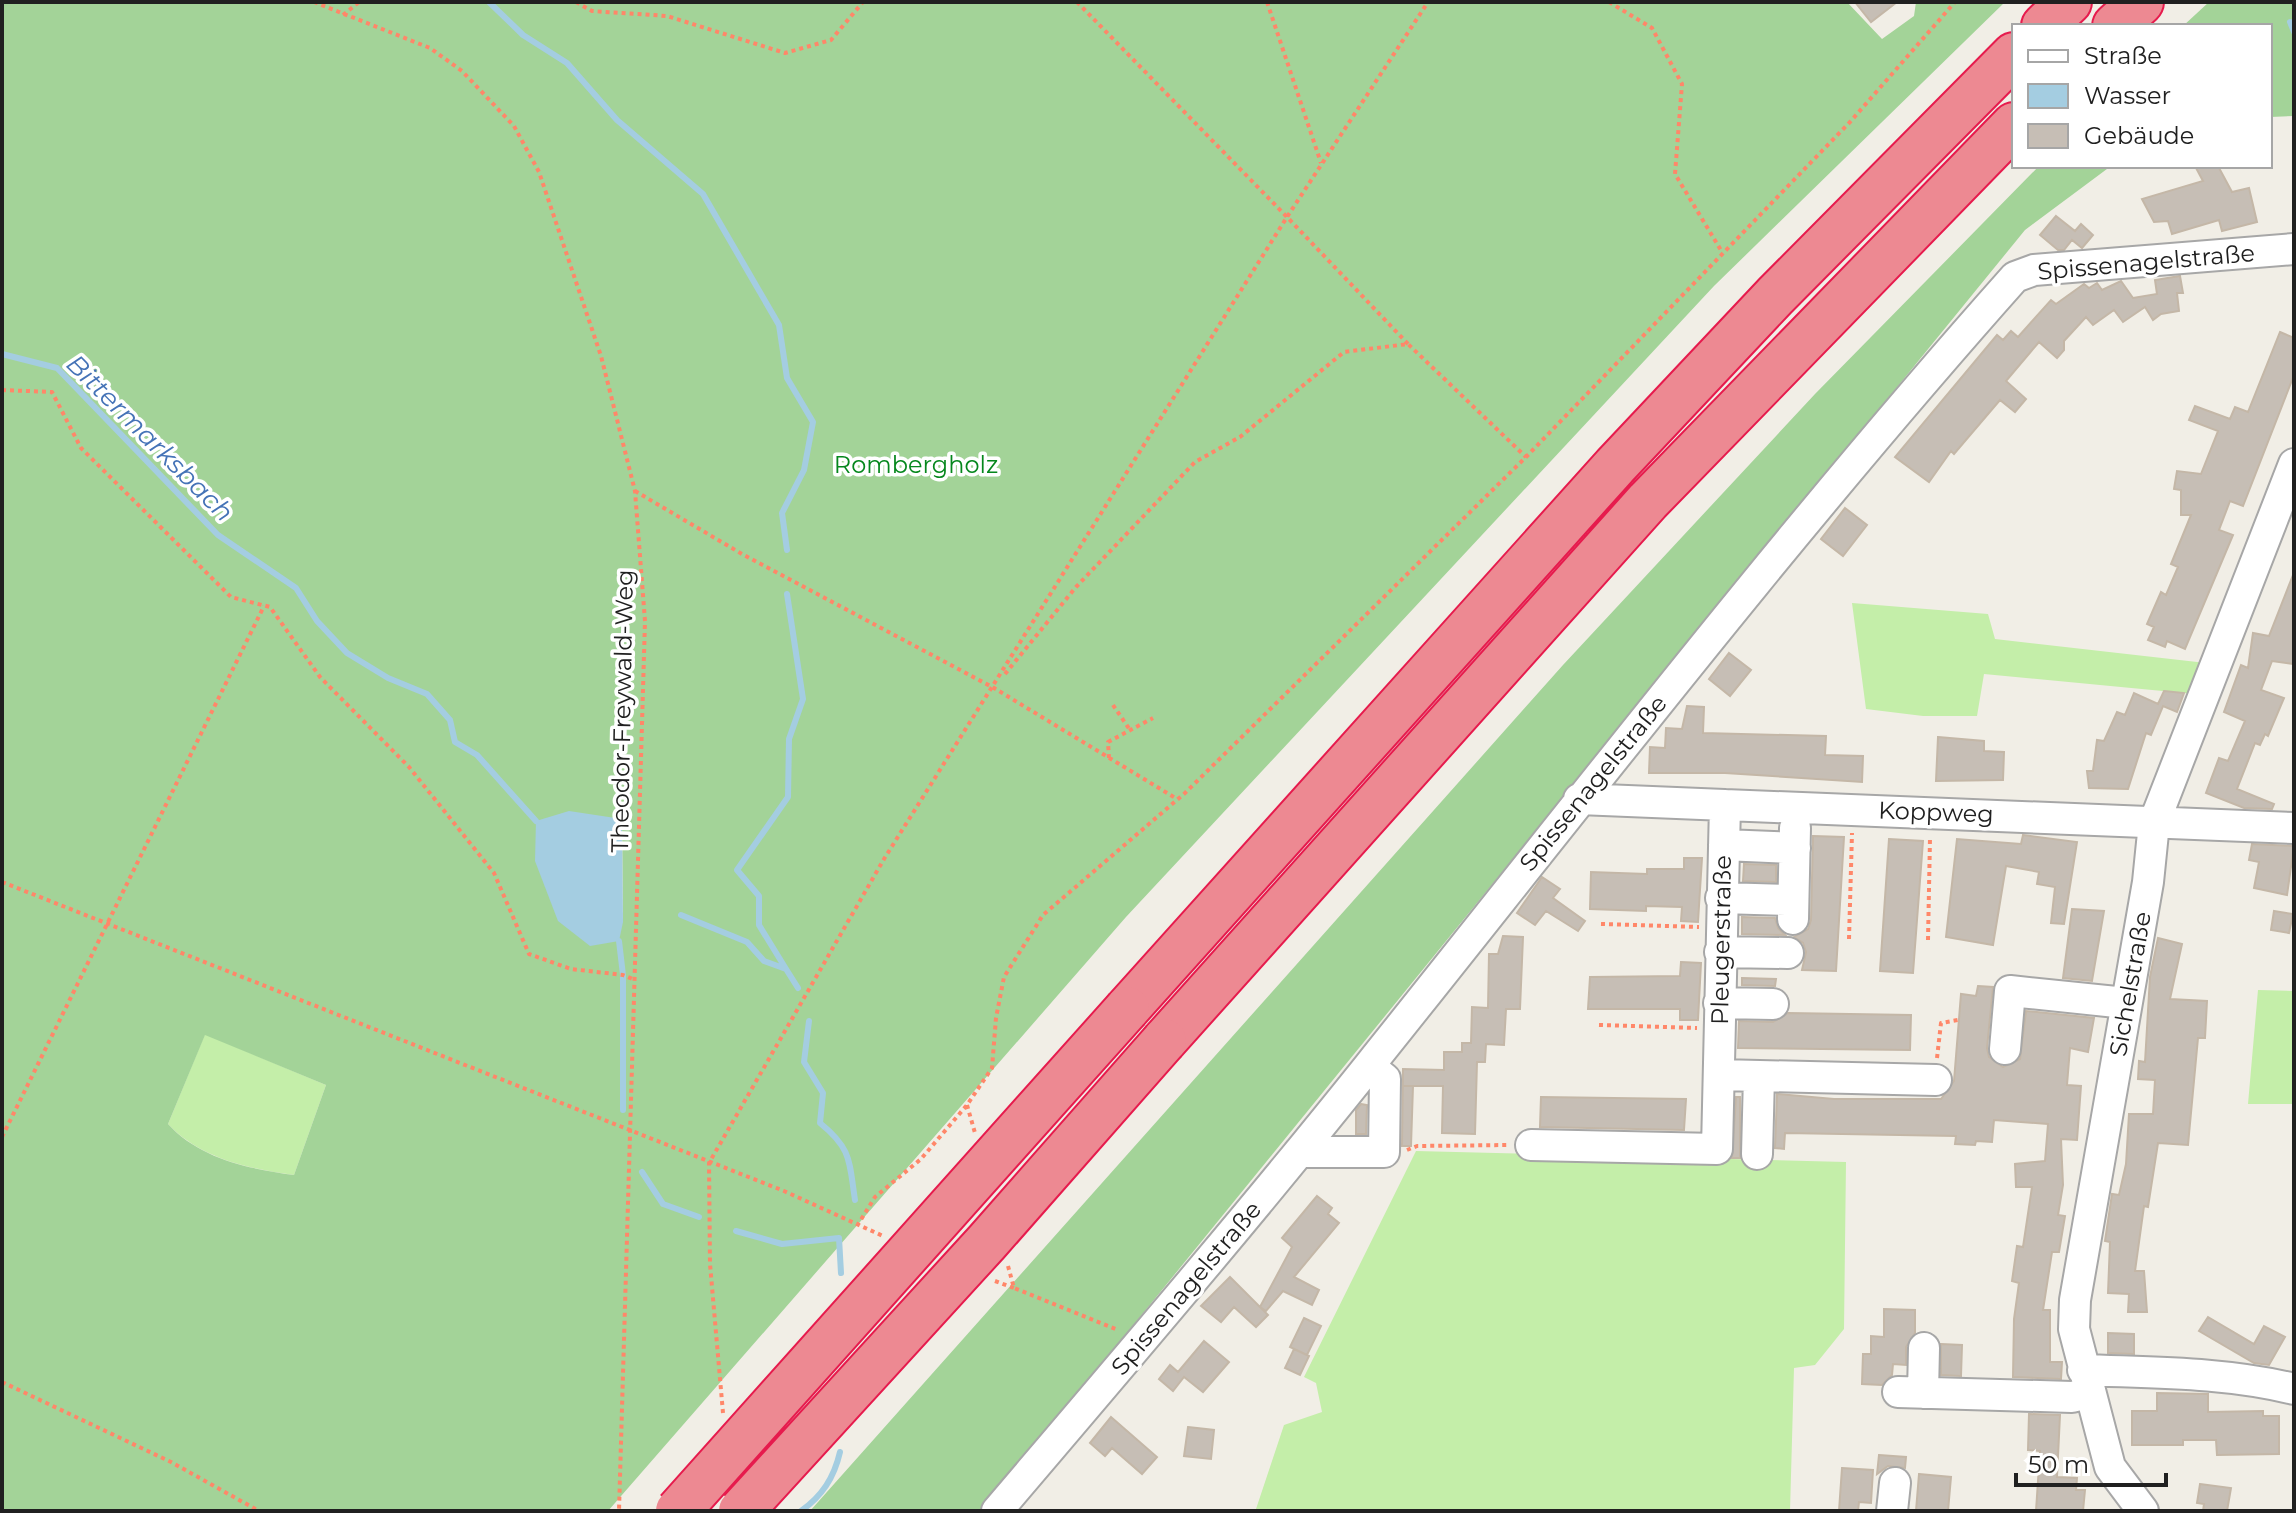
<svg xmlns="http://www.w3.org/2000/svg" width="2296" height="1513" font-family="Montserrat,sans-serif">
	<style>
		.grass { fill: #c4eea9 }
		.forest { fill: #a3d398; fill-rule: evenodd }
		.water { fill: #a4cde1 }
		.lines { fill: none; stroke-linecap: round; stroke-linejoin: round }
		.stream { stroke: #a4cde1; stroke-width: 6 }
		.building { fill: #c6beb5; stroke: #c4b7a7; stroke-width: 2 }
		.minor-casing { stroke: #a7a7a7; stroke-width: 34 }
		.highway-casing { stroke: #e61b4d; stroke-width: 48 }
		.path { stroke: #ff8769; stroke-width: 4; stroke-dasharray: 4 4; stroke-linecap: butt }
		.minor { stroke: #fff; stroke-width: 30 }
		.highway { stroke: #ed8992; stroke-width: 44 }
		.highway-bridge-casing { stroke: #e61b4d; stroke-width: 48; stroke-linecap: butt }
		.highway-bridge { stroke: #ed8992; stroke-width: 44 }
		.labels { text-anchor: middle; dominant-baseline: central; stroke-width: 7; stroke-linejoin: round; paint-order: stroke }
		.street-label { font-size: 24px; fill: #202020; stroke: #fff }
		.park-label { font-size: 24px; fill: #05871c; stroke: #fff }
		.water-label { font-size: 26px; font-style: italic; fill: #4573b7; stroke: #fff }
	</style>
	<rect width="100%" height="100%" fill="#f1eee6"/>
	<path class="grass" d="M1852 603 1988 614 1995 639 2206 663 2194 694 1984 674 1977 716H1923L1866 709Z
		M2258 990 2294 991V1104H2248Z
		M205 1034 326 1085 294 1175C248 1169 200 1158 168 1124Z
		M1416 1151 1846 1162 1844 1329 1815 1365 1794 1368 1790 1511H1245L1256 1509 1284 1425 1322 1412 1316 1383 1304 1377Z"/>
	<path class="forest" d="M2 2H1847L1882 39 1914 16 1916 2H2005L1714 286 1126 917 608 1511H2ZM622 819 623 922 558 921ZM205 1035 326 1085 294 1175C249 1169 200 1159 168 1124Z
		M2209 2H2294V116L2270 117V26H2183Z
		M2039 166H2111L2025 230 982 1511H810L1563 665 1815 394Z"/>
	<path class="water" d="M569 811 622 819 623 922 619 941 590 946 558 921 535 861 536 821Z"/>
	<g class="lines">
		<path class="stream" d="M489 2 523 35 567 63 617 120 703 194 779 325 787 378 813 422 804 470 782 513 787 550
			M2290 22 2294 32
			M2 354 57 368 218 535 296 588 317 621 347 653 388 678 427 694 450 720 455 742 477 755 536 821
			M681 915 747 942 764 961 786 969 798 988
			M619 941 623 975V1110
			M786 969 759 925V896L737 870 788 797 789 739 803 699 787 594
			M809 1021 804 1062 823 1093 820 1123C852 1149 849 1161 855 1200
			M642 1172 663 1204 699 1217
			M736 1231 782 1244 839 1238 841 1273
			M801 1511C822 1496 834 1478 840 1452"/>
	</g>
	<path class="building" d="M1855 2H1897L1871 22Z
		M2195 166H2218L2232 192 2249 188 2257 222 2222 231 2219 220 2172 234 2168 221 2154 222 2142 199 2203 181Z
		M2056 216 2075 231 2081 224 2093 235 2082 248 2072 240 2064 250H2058L2040 235Z
		M2180 276 2183 293H2177L2179 311 2161 314 2153 320 2145 307 2123 322 2114 310 2093 325 2086 317 2064 341V350L2057 358 2039 342 2006 381 2026 399 2015 412 2000 400 1954 454 1951 451 1929 482 1895 457 1997 335 2003 340 2011 331 2018 337 2051 300 2056 304 2084 284 2089 288 2097 283 2102 290 2121 281 2133 298 2157 294 2155 280Z
		M2280 332 2294 338V375L2243 506 2230 501 2219 530 2233 535 2185 649 2167 641 2165 647 2148 640 2154 627 2147 624 2161 592 2166 595 2178 567 2171 564 2191 515H2181V490L2174 489 2177 471 2201 474 2218 431 2189 420 2195 406 2230 419 2235 407 2248 412Z
		M1845 508 1867 525 1843 556 1821 539Z
		M2293 575 2294 664 2272 661 2261 690 2284 698 2268 736 2265 734 2260 745 2255 743 2237 789 2274 804 2272 809 2244 808 2206 793 2219 758 2228 761 2245 721 2224 712 2241 665 2248 668 2253 633 2269 636Z
		M1729 653 1751 670 1730 696 1709 679Z
		M2164 691 2184 693 2177 712 2163 706 2151 735 2146 733 2128 789 2089 788 2087 771H2093L2097 740 2104 741 2117 712 2125 715 2134 693 2158 704Z
		M1687 706 1704 707 1703 733 1826 736 1825 755 1863 756 1862 782 1725 773H1649L1650 747 1665 748 1666 728 1682 729Z
		M1938 737 1984 741V751L2004 752 2003 780 1936 781Z
		M2023 835 2077 842 2064 924 2051 923 2055 887 2037 884 2039 872 2006 866 1993 945 1946 937 1957 839 2021 844Z
		M1813 836 1844 837 1836 971 1802 970 1806 952 1803 943 1794 937 1808 929 1811 920Z
		M1889 839 1923 841 1913 973 1880 971Z
		M2252 844 2294 846 2287 895 2254 888 2259 862 2249 860Z
		M1684 858H1702L1698 922 1681 921 1682 907 1646 906V911L1590 909 1591 872 1647 874V869H1684Z
		M1744 864 1776 865V882L1743 881Z
		M1542 877 1560 889 1553 898 1585 921 1578 931 1546 911 1535 925 1517 913Z
		M2072 909 2104 911 2092 981 2063 978Z
		M2274 911 2293 914 2289 933 2271 930Z
		M1742 917 1775 918 1778 928 1785 935 1742 934Z
		M1503 936 1523 937 1520 1009H1506L1504 1045 1486 1044 1485 1062H1477L1475 1134 1442 1133 1443 1086H1403H1413L1411 1146H1402L1403 1069 1444 1070V1052H1462V1043H1471L1472 1007 1488 1008 1489 954H1498Z
		M2158 938 2182 944 2170 999 2207 1001 2205 1038H2198L2188 1145 2158 1143 2148 1207 2144 1206 2135 1271H2144L2147 1312H2128L2129 1294 2108 1293 2110 1242 2105 1241 2112 1194 2119 1195 2126 1164 2129 1114H2153L2155 1080 2138 1079 2139 1061 2145 1062 2150 977Z
		M1681 962 1701 963 1698 1020H1680V1009H1588L1590 977 1680 976Z
		M1742 978 1776 979 1775 986 1742 985Z
		M1978 986 1993 987 1987 1048 1989 1057 2003 1067 2020 1059 2026 1011 2094 1018 2088 1052 2070 1048 2067 1085 2081 1086 2077 1140 2061 1139 2063 1185 2058 1215 2065 1216 2059 1252H2052L2043 1310H2050V1362H2062L2061 1379 2013 1377 2014 1319 2019 1283 2012 1281 2017 1246 2023 1247 2032 1187H2016L2015 1164 2045 1161 2048 1124 1994 1120 1992 1142 1976 1141 1975 1145 1955 1144 1956 1136 1785 1133 1784 1149 1775 1148 1777 1094 1834 1099H1941L1954 1081 1961 994 1976 996Z
		M1788 1013 1911 1015 1910 1050 1738 1048 1739 1021 1773 1022Z
		M1541 1097 1686 1099 1684 1130 1540 1127Z
		M1736 1097H1740V1158H1732Z
		M1361 1104 1367 1105 1366 1134H1356V1110Z
		M1317 1196 1332 1208 1328 1214 1339 1223 1294 1277 1319 1290 1312 1305 1283 1291 1266 1311 1260 1307 1292 1247 1282 1238Z
		M1230 1277 1268 1315 1256 1327 1234 1307 1221 1322 1201 1306Z
		M1884 1309 1915 1310V1333L1906 1347V1365L1893 1364 1892 1375 1882 1385 1862 1384 1863 1354H1871V1336L1884 1337Z
		M2208 1317 2254 1344 2264 1326 2285 1337 2269 1365 2254 1363 2199 1331Z
		M1304 1318 1321 1326 1307 1355 1290 1347Z
		M2108 1333 2134 1334V1354L2108 1353Z
		M1204 1341 1229 1362 1203 1392 1184 1377 1173 1391 1159 1379 1170 1365 1178 1372Z
		M1941 1344 1962 1345 1961 1376 1941 1375Z
		M1294 1349 1309 1356 1300 1375 1285 1368Z
		M2157 1393 2208 1394V1412L2263 1411V1416H2279V1454L2217 1455 2216 1440H2183V1445H2132V1411H2157Z
		M2029 1414 2060 1415 2057 1477 2077 1478 2076 1490H2085L2083 1511H2036L2040 1451 2028 1450Z
		M1111 1417 1157 1457 1142 1474 1112 1448 1105 1456 1090 1443Z
		M1188 1427 1214 1430 1211 1459 1184 1456Z
		M1879 1455 1906 1457 1905 1468 1888 1466 1877 1474Z
		M1842 1468 1873 1470 1871 1503 1859 1502 1858 1511H1839Z
		M1919 1474 1951 1477 1948 1511H1916Z
		M2200 1484 2231 1488 2227 1511H2203L2204 1504 2197 1503Z"/>
	<g class="lines">
		<g class="minor-casing">
			<path id="minor" d="M1579 799 2294 828
				M1724 845 1795 848
				M1721 898 1793 900
				M1793 919 1795 828
				M1720 952 1788 953
				M1719 1003 1773 1004
				M2005 1049 2010 991 2126 1003
				M1719 1075 1936 1080
				M1531 1145 1717 1149 1725 805
				M1299 1152H1384L1385 1079 1369 1066
				M1757 1154 1759 1076
				M2083 1370C2155 1373 2224 1372 2294 1389
				M1898 1392 2072 1397 2089 1393
				M1923 1393 1924 1348
				M997 1511C1122 1364 1248 1217 1368 1067 1581 801 1789 531 2015 277L2034 270 2294 249
				M1892 1511 1895 1483
				M2143 1511 2110 1467 2074 1329 2075 1300 2148 882 2154 823 2294 464"/>
		</g>
		<g class="highway-casing">
			<path id="highway" d="M2044 26 2069 2
				M2115 26 2141 2
				M1127 1009 1615 466 1775 296 2014 55
				M1164 1041 1648 501 2014 125"/>
		</g>
		<path class="path" d="M314 2 430 48 462 71 514 126 539 172 601 356 635 491 645 621 619 1511
			M576 2 592 11 667 16 785 53 831 40 863 2
			M1267 2 1321 163
			M1609 2 1652 28 1682 84 1675 174 1722 252
			M343 15 359 2
			M1408 344 1287 217 1428 2
			M2 390 52 392 81 448 231 597 270 607 320 677 409 767 494 873 529 954 571 969 623 975 635 980
			M635 491 742 554 994 688 1177 799
			M1005 674 1076 587 1195 462 1240 437 1344 352 1408 344 1526 457
			M1113 705 1130 730
			M1109 758 1108 742 1153 718
			M2 882 784 1191 883 1236
			M1601 924 1699 927
			M1849 939 1852 833
			M1928 940 1930 838
			M1599 1025 1697 1028
			M1937 1058 1941 1023 1958 1020
			M967 1105 975 1133
			M2 1137 264 606
			M1407 1150 1417 1146 1509 1145
			M857 1226 875 1197 921 1159 967 1105 992 1068 996 1018 1004 977 1043 915 1185 793 1526 457 1850 122 1955 2
			M1008 1266 1014 1288 1118 1330
			M995 1281 1014 1288
			M2 1382 171 1462 259 1511
			M723 1413 710 1264 709 1163 884 859 1287 217 1077 2"/>
		<use href="#minor" class="minor"/>
		<use href="#highway" class="highway"/>
		<g class="highway-bridge-casing">
			<path id="highway-bridge" d="M678 1511 1127 1009
				M741 1511 987 1242 1164 1041"/>
		</g>
		<use href="#highway-bridge" class="highway-bridge"/>
	</g>
	<g class="labels">
		<g class="street-label">
			<text transform="translate(2146 262) rotate(-5)">Spissenagelstraße</text>
			<text transform="translate(622 711) rotate(-89)">Theodor-Freywald-Weg</text>
			<text transform="translate(1593 783) rotate(-51)">Spissenagelstraße</text>
			<text transform="translate(1936 812) rotate(2)">Koppweg</text>
			<text transform="translate(1721 940) rotate(-89)">Pleugerstraße</text>
			<text transform="translate(2130 984) rotate(-80)">Sichelstraße</text>
			<text transform="translate(1186 1288) rotate(-50)">Spissenagelstraße</text>
		</g>
		<g class="park-label">
			<text x="916" y="464">Rombergholz</text>
		</g>
		<g class="water-label">
			<text transform="translate(150 438) rotate(45)">Bittermarksbach</text>
		</g>
	</g>
	<rect width="2296" height="1513" fill="none" stroke="#202020" stroke-width="8"/>
	<rect x="2012" y="24" width="260" height="144" fill="#ffffff" stroke="#a6a6a6" stroke-width="2"/>
	<rect x="2028" y="50" width="40" height="12" fill="#ffffff" stroke="#a6a6a6" stroke-width="2"/>
	<text x="2084" y="64" font-size="24" fill="#202020">Straße</text>
	<rect x="2028" y="84" width="40" height="24" fill="#a4cde1" stroke="#a6a6a6" stroke-width="2"/>
	<text x="2084" y="104" font-size="24" fill="#202020">Wasser</text>
	<rect x="2028" y="124" width="40" height="24" fill="#c6beb5" stroke="#a6a6a6" stroke-width="2"/>
	<text x="2084" y="144" font-size="24" fill="#202020">Gebäude</text>
	<path d="M2016 1473v12h150v-12" fill="none" stroke="#202020" stroke-width="4"/>
	<text x="2028" y="1473" font-size="24" fill="#202020" stroke="#ffffff" stroke-width="6" paint-order="stroke">50 m</text>
</svg>
